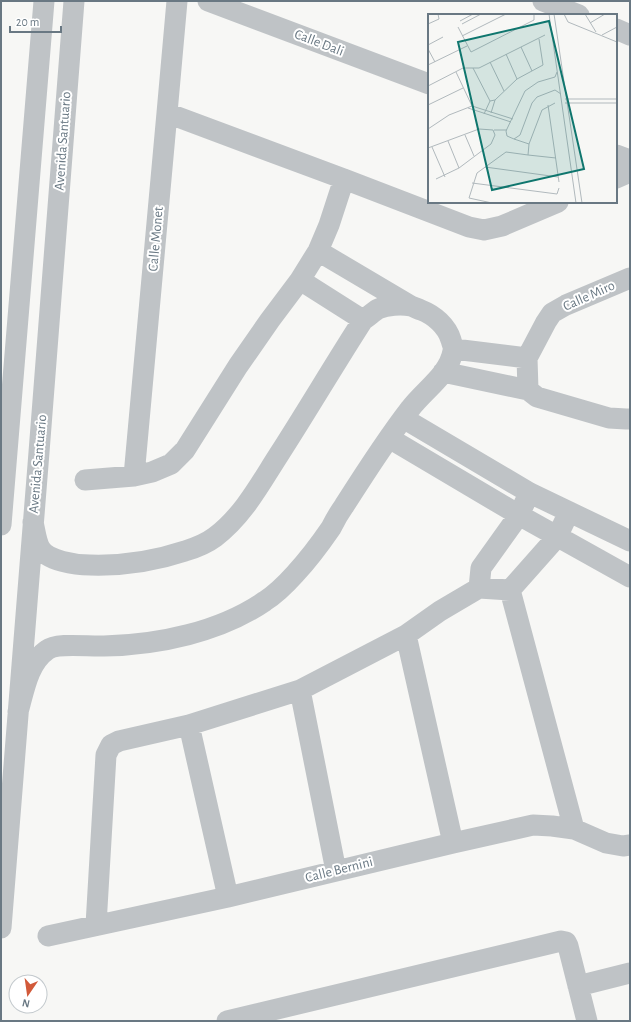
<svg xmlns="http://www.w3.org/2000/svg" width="631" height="1022" font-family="'Alegreya Sans',sans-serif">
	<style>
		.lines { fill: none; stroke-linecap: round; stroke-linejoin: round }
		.minor { stroke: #bfc3c6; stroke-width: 21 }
		.labels { text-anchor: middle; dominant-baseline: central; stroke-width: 4; stroke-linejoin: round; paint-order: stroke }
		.street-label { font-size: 14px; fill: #697883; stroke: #fff }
		.inset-road { fill: none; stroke: #b1b9bd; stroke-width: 1 }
		.view { fill: #0f766e; fill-opacity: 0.15; stroke: #0f766e; stroke-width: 2 }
		.inset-edge { fill: none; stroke: #697883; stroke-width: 2 }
	</style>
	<rect width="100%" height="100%" fill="#f7f7f5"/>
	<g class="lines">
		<path class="minor" d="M208 1 429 84
			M543 1 579 15
			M616 29 630 35
			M167 113 344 179
			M616 155 630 160
			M616 178 630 172
			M318 251 411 306
			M630 278 566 305 552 313 546 322 527 358 528 390 537 397 609 418 626 419H630
			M300 280 363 320
			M454 349 527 358
			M443 372 528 390
			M403 418 530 493 630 541
			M389 438 519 515 630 577
			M134 476 167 113 177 1
			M85 480 134 476 152 472 171 464 185 450 238 366 270 320 300 280 318 251 329 225 344 179 469 227 484 230 502 226 558 202
			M1 525 44 1
			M479 588 481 568 519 515 525 502
			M510 590 574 829
			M406 635 453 843
			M300 690 336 871
			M18 712C24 691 28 663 47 650 57 642 90 647 104 646 158 645 220 632 265 601 276 594 286 584 295 574 308 560 320 544 331 528 335 520 339 513 344 506 365 473 386 440 410 409 424 390 449 375 453 351 454 347 452 344 451 340 447 326 434 315 421 310 418 309 414 307 411 306 401 304 387 305 378 309 373 312 368 317 363 320 334 365 307 411 278 456 260 484 243 516 215 537 207 543 195 548 185 551 155 561 122 566 90 565 76 565 47 561 40 548 36 541 35 530 33 522
			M189 725 228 897
			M96 925 106 755 111 745 119 741 189 725 300 690 406 635 440 611 479 588 510 590 557 537 569 512
			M1 928 38 465 74 1
			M48 936 228 897 453 843 533 825 552 826 574 829 606 843 623 846 630 845
			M578 986 630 973
			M227 1021 561 941 566 942 568 946 587 1021"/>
	</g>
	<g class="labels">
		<g class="street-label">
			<text transform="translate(319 43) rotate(21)">Calle Dali</text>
			<text transform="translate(63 141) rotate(-86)">Avenida Santuario</text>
			<text transform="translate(156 239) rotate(-85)">Calle Monet</text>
			<text transform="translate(589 296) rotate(-24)">Calle Miro</text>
			<text transform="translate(38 464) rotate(-85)">Avenida Santuario</text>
			<text transform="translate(339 870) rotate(-14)">Calle Bernini</text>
		</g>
	</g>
	<g transform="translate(428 14)">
		<rect width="189" height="189" fill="#f7f7f5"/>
		<path class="inset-road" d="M121 0 148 189M126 0 154 189M136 0 140 8 189 28M157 0 168 18M32 7 45 0M162 9 177 0M0 10 11 5 10 0M34 10 53 0M30 13 43 38 106 6V0M174 21 189 13M34 22 78 0M0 31 15 23M93 33 104 57M0 35 7 48M78 40 89 65M62 48 76 77M0 51 39 32M45 54 62 87M28 58 44 92M129 58 127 63 110 68 97 77 78 117 79 122 86 125 92 121 104 89 109 83 127 76 133 80M0 72 35 54H51L117 21M137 85H189M137 89H189M0 91 35 74M120 91 131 168M40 94 83 108M63 99 67 86M56 100 62 87 67 86 89 65 115 51 111 25M0 115 21 101 44 92 85 105M66 116H79M37 121 46 142M86 125 101 130M20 127 31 154M4 133 17 163M0 134 51 115 65 116 67 121 63 130 31 154 8 165M100 141 128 144M57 153 130 163M44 169 129 180 131 174M64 189 41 184 49 159 78 138 100 141 101 130 114 96 127 89"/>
		<path class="view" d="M121 7 156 155 64 176 30 28Z"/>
		<rect width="189" height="189" class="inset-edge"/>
	</g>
	<rect width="631" height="1022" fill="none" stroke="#697883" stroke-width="4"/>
	<g transform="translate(28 994) rotate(193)"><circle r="19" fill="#ffffff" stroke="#c3c9cd"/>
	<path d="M0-3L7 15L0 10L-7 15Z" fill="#d25a3a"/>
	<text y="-6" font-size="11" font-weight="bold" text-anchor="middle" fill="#697883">N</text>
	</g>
	<path d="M10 26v6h51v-6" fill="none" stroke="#697883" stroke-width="2"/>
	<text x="16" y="26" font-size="12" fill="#697883" stroke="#ffffff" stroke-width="3" paint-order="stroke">20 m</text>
</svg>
